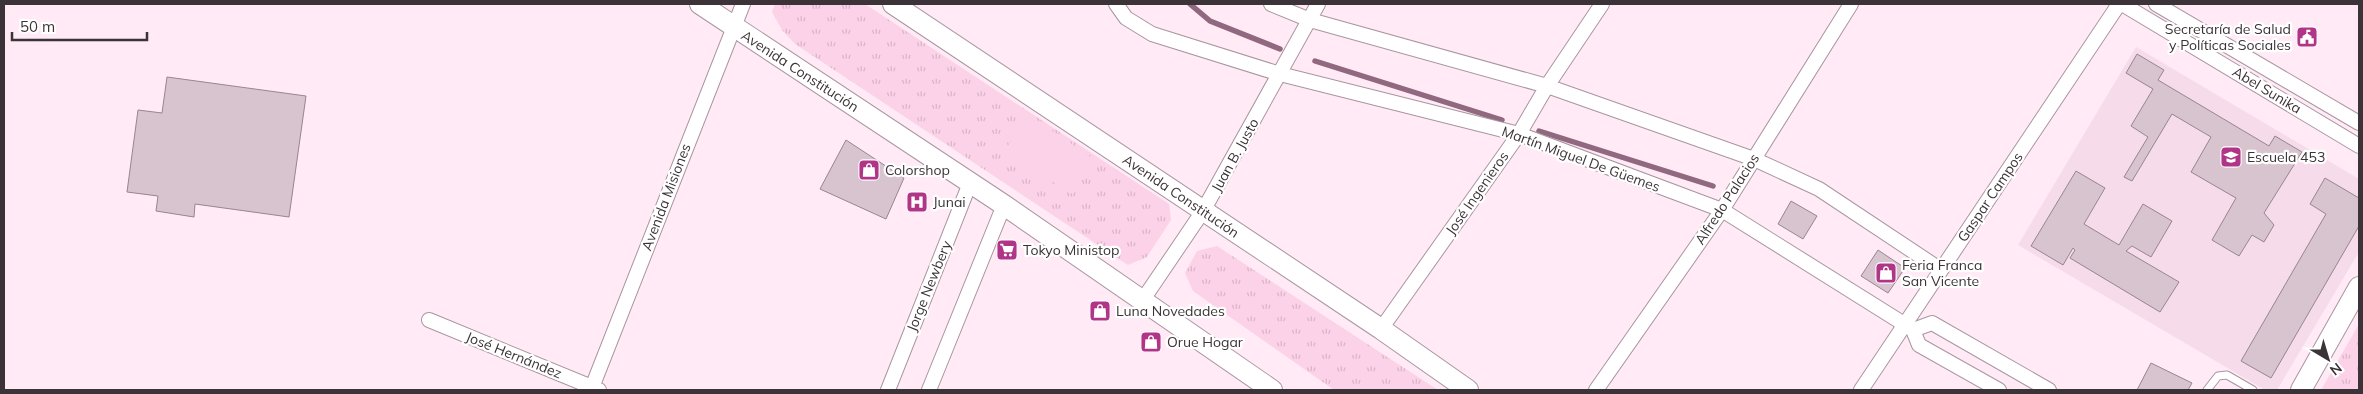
<svg xmlns="http://www.w3.org/2000/svg" width="2363" height="394" font-family="Mulish,sans-serif">
	<style>
		.built { fill: #f6dbea }
		.grass { fill: url(#grass-tufts) }
		.green { fill: #fcd2e9 }
		.lines { fill: none; stroke-linecap: round; stroke-linejoin: round }
		.stream { stroke: #90687f; stroke-width: 5.5 }
		.building { fill: #d8c4cf; stroke: #97858f }
		.service-casing { stroke: #a896a0; stroke-width: 9 }
		.minor-casing { stroke: #a896a0; stroke-width: 16 }
		.secondary-casing { stroke: #a896a0; stroke-width: 22 }
		.service { stroke: #fff; stroke-width: 7 }
		.minor { stroke: #fff; stroke-width: 14 }
		.secondary { stroke: #fff; stroke-width: 20 }
		.labels { text-anchor: middle; dominant-baseline: central; stroke-width: 4.5; stroke-linejoin: round; paint-order: stroke }
		.poi-label { font-size: 14px; fill: #3b3337; stroke: #fff; text-anchor: start }
		.street-label { font-size: 14px; fill: #3b3337; stroke: #fff }
	</style>
	<defs>
		<pattern id="grass-tufts" width="24" height="20" patternUnits="userSpaceOnUse" patternTransform="scale(1.25)"><rect width="24" height="20" fill="#fcd2e9"/><path d="M3 7l-1-3M5 7V3M7 7l1-3M15 17l-1-3M17 17v-4M19 17l1-3" fill="none" stroke="#d9b5c8"/></pattern>
	</defs>
	<rect width="100%" height="100%" fill="#ffeaf5"/>
	<path class="built" d="M2136 47 2359 179V252L2277 390H2265L2018 245Z"/>
	<path class="grass" d="M775 4H865L1169 204 1171 220 1147 257 1128 265 795 44 782 30 772 12Z
		M1217 246 1438 390H1334L1193 291 1185 273 1197 251Z
		M2359 324V390H2321Z"/>
	<path class="green" d="M1029 115 1095 160 1071 194 1005 150Z"/>
	<g class="lines">
		<path class="stream" d="M1190 4 1210 21 1280 49
			M1315 61 1502 120
			M1539 131 1713 186"/>
	</g>
	<path class="building" d="M2137 54 2164 70 2158 80 2269 146 2275 136 2302 152 2264 213 2274 225 2264 242 2252 235 2239 256 2212 240 2236 198 2191 172 2211 137 2172 114 2132 181 2124 177 2148 137 2131 126 2153 89 2126 73Z
		M167 77 306 96 289 217 195 204 194 217 156 211 158 196 127 192 138 110 162 113Z
		M846 140 904 178 886 219 820 189Z
		M2076 171 2105 188 2084 224 2119 245 2143 204 2172 221 2151 257 2132 246 2126 251 2179 282 2160 312 2070 258 2075 250 2073 248 2063 265 2031 246Z
		M2325 178 2359 198V226L2271 378 2241 361 2326 214 2310 204Z
		M1791 201 1817 216 1803 239 1778 224Z
		M1878 250 1905 268 1888 293 1861 276Z
		M2151 363 2192 383 2188 390H2137Z"/>
	<g class="lines">
		<g class="service-casing">
			<path id="service" d="M2207 390 2218 376 2227 375 2253 390"/>
		</g>
		<g class="minor-casing">
			<path id="minor" d="M1116 4 1126 18 1152 34 1280 74 1519 134 1722 210 1904 324 1913 330 1919 345 1999 390
				M1271 4 1310 20 1547 86 1754 159 1819 189 1941 270
				M2122 4 2359 146
				M2156 4 2359 123
				M1142 301 1203 211 1318 4
				M429 320 599 390
				M1381 329 1519 134 1547 86 1602 4
				M1913 330 1932 323 2049 390
				M591 390 743 4
				M888 390 970 183
				M929 390 1004 205
				M1596 390 1722 210 1851 4
				M1861 390 2119 4"/>
		</g>
		<g class="secondary-casing">
			<path id="secondary" d="M700 4 1004 205 1272 390
				M893 4 1381 329 1468 390
				M2301 390 2359 287"/>
		</g>
		<use href="#service" class="service"/>
		<use href="#minor" class="minor"/>
		<use href="#secondary" class="secondary"/>
	</g>
	<defs>
		<g id="civic-square" transform="scale(1.125)"><rect x="-9" y="-9" width="18" height="18" rx="4" fill="#b03587" stroke="#fff"/><path d="M-.6-6.5H3V-4.5H.6V-3L4-1V1h2V6H-6V1h2V-1L-.6-3ZM-1.2 2.5V6h2.4V2.5Z" fill="#fff"/></g>
		<g id="school-square" transform="scale(1.125)"><rect x="-9" y="-9" width="18" height="18" rx="4" fill="#b03587" stroke="#fff"/><path d="M0-5L7-2L0 1L-7-2ZM-4 1L0 2.5L4 1V4Q0 6-4 4Z" fill="#fff"/></g>
		<g id="shop-square" transform="scale(1.125)"><rect x="-9" y="-9" width="18" height="18" rx="4" fill="#b03587" stroke="#fff"/><path d="M-5-2.5h2.3a2.7 3.5 0 0 1 5.4 0H5L5.5 6h-11ZM-1.5-2.5h3a1.5 2.3 0 0 0-3 0Z" fill="#fff"/></g>
		<g id="hospital-square" transform="scale(1.125)"><rect x="-9" y="-9" width="18" height="18" rx="4" fill="#b03587" stroke="#fff"/><path d="M-5-5h3v3.5h4V-5h3V5h-3V1.5h-4V5h-3Z" fill="#fff"/></g>
		<g id="supermarket-square" transform="scale(1.125)"><rect x="-9" y="-9" width="18" height="18" rx="4" fill="#b03587" stroke="#fff"/><path d="M-6-5.5h2.5l.6 2H6L4.5 2H-2.5L-4.4-4H-6ZM-1.5 3.2a1.3 1.3 0 1 0 .1 0ZM3 3.2a1.3 1.3 0 1 0 .1 0Z" fill="#fff"/></g>
	</defs>
	<g fill-rule="evenodd">
		<use href="#civic-square" x="2307" y="37"/>
		<use href="#school-square" x="2231" y="157"/>
		<use href="#shop-square" x="869" y="170"/>
		<use href="#hospital-square" x="917" y="202"/>
		<use href="#supermarket-square" x="1007" y="250"/>
		<use href="#shop-square" x="1886" y="273"/>
		<use href="#shop-square" x="1100" y="311"/>
		<use href="#shop-square" x="1151" y="342"/>
	</g>
	<g class="labels">
		<g class="poi-label">
			<text x="2291" y="29" text-anchor="end">Secretaría de Salud<tspan x="2291" dy="16">y Políticas Sociales</tspan></text>
			<text x="2247" y="157">Escuela 453</text>
			<text x="885" y="170">Colorshop</text>
			<text x="933" y="202">Junai</text>
			<text x="1023" y="250">Tokyo Ministop</text>
			<text x="1902" y="265">Feria Franca<tspan x="1902" dy="16">San Vicente</tspan></text>
			<text x="1116" y="311">Luna Novedades</text>
			<text x="1167" y="342">Orue Hogar</text>
		</g>
		<g class="street-label">
			<text transform="translate(800 71) rotate(33)">Avenida Constitución</text>
			<text transform="translate(2267 90) rotate(31)">Abel Sunika</text>
			<text transform="translate(1235 155) rotate(-61)">Juan B. Justo</text>
			<text transform="translate(1581 159) rotate(20)">Martín Miguel De Güemes</text>
			<text transform="translate(1477 193) rotate(-55)">José Ingenieros</text>
			<text transform="translate(1181 196) rotate(34)">Avenida Constitución</text>
			<text transform="translate(666 197) rotate(-69)">Avenida Misiones</text>
			<text transform="translate(1990 197) rotate(-56)">Gaspar Campos</text>
			<text transform="translate(1727 199) rotate(-57)">Alfredo Palacios</text>
			<text transform="translate(929 286) rotate(-68)">Jorge Newbery</text>
			<text transform="translate(514 355) rotate(22)">José Hernández</text>
		</g>
	</g>
	<rect width="2363" height="394" fill="none" stroke="#3b3337" stroke-width="10"/>
	<g transform="translate(2328 359) rotate(142)" stroke="#ffffff" stroke-width="4" paint-order="stroke">
	<path d="M0-4L9 19L0 12L-9 19Z" fill="#3b3337"/>
	<text y="-8" font-size="14" font-weight="bold" text-anchor="middle" fill="#3b3337">N</text>
	</g>
	<path d="M12 32v8h135v-8" fill="none" stroke="#3b3337" stroke-width="2.5"/>
	<text x="20" y="32" font-size="15" fill="#3b3337" stroke="#ffffff" stroke-width="4" paint-order="stroke">50 m</text>
</svg>
